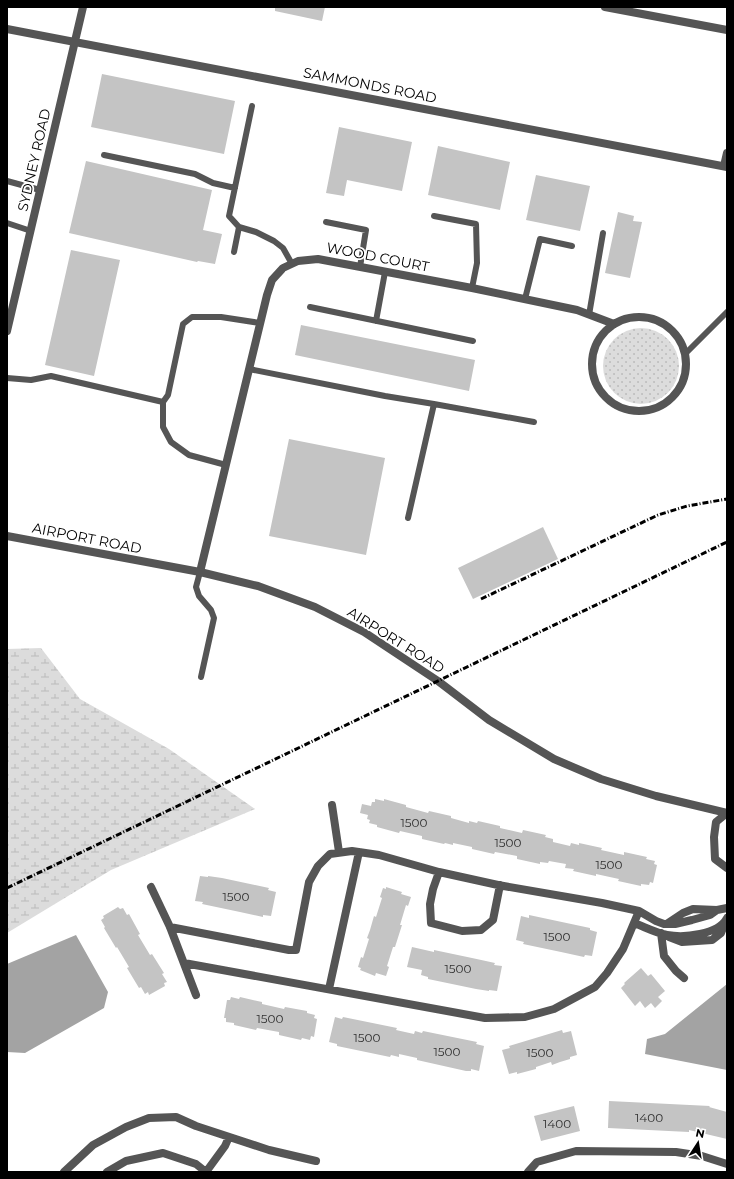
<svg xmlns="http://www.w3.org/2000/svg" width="734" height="1179" font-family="Montserrat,sans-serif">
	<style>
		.grass { fill: url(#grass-dots) }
		.wetland { fill: url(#wetland-marsh) }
		.water { fill: #a3a3a3 }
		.building { fill: #c4c4c4 }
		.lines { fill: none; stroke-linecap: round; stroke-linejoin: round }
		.service { stroke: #555; stroke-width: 6 }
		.minor { stroke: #555; stroke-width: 8 }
		.tertiary { stroke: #555; stroke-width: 8 }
		.rail { stroke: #000; stroke-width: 3; stroke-dasharray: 6 2 1 2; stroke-linecap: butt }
		.labels { text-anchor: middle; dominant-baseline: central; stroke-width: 3.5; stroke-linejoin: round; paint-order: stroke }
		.number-label { font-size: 12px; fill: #313131 }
		.street-label { font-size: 14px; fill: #000; stroke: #fff }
	</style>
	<defs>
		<pattern id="grass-dots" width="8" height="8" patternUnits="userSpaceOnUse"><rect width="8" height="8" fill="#dcdcdc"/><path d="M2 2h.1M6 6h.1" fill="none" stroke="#bbb" stroke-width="1.8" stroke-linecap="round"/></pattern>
		<pattern id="wetland-marsh" width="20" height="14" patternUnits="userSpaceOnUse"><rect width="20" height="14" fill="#dcdcdc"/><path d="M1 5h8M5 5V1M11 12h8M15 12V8" fill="none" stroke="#bbb"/></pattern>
	</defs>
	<rect width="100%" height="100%" fill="#fff"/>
	<path class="grass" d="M603 366a38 38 0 1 1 76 0a38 38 0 1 1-76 0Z"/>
	<path class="wetland" d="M41 648 80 699 169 749 255 809 111 870 7 933V649Z"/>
	<path class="water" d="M76 935 108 992 104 1008 25 1053 7 1052V964Z
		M727 984V1070L645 1054 647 1039 665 1034Z"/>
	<path class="building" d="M275 7H325L322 21 275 11Z
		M102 74 235 101 224 154 91 127Z
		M339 127 412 142 402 191 347 180 344 196 326 193Z
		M438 146 510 162 500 210 428 195Z
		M86 161 212 190 203 230 222 234 215 264 198 261 197 262 69 233Z
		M536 175 590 186 580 231 526 220Z
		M618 212 634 216 633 221 642 222 630 278 605 273Z
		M71 250 120 260 94 376 45 365Z
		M301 325 475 360 469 391 295 355Z
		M289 439 385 458 366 555 269 536Z
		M543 527 558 559 473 599 458 568Z
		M375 799 384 801V799L406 805V807L428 813 429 811 451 816V818L469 823V821L477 823 478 821 500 826V828L522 833 523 830 546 835 545 837 553 839V842L570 846 571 843 579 845V843L602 848 601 850 624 855V852L647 857 646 859 655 861 654 864 657 865 653 883 650 882 649 885 641 884V886L618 881 619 879 596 874V876L573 871 574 869 565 868 566 864 549 861 548 863 540 862V864L517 859V856L495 852 494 854 472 849V847L453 843V845L445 843 444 844 422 839V836L400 831 399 833 377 827V825L369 823 370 820 367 819 368 815 360 813 362 804 371 806 372 802H375Z
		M200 876 208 877V876L222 878 269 888 268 890 276 892 271 916 263 915V917L240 912 202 904 203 902 195 901Z
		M386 887 402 892 401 894 411 897 408 906 406 905 400 925H402L395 947H393L387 966 389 967 386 976 376 973 375 976 360 970 361 968 358 967 361 957 363 958 369 939 367 938 370 930 374 916 376 917 382 898 380 897 383 888 386 889Z
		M118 907 120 909 123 908 127 915 129 914 140 934 138 935 150 955 152 954 164 973 162 974 167 982 164 983 165 986 149 995 148 992 145 994 141 987 139 988 127 968 129 967 117 947 116 948 104 928 105 927 101 920 104 918 103 916Z
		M529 915 590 928V930L597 932 592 956 585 955 584 957 561 952 523 944 524 942 516 940 521 916 529 918Z
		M412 947 434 952V950L472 958 495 963 494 965 502 966 497 991 489 990V991L476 989 428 979V977L421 975 422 970 407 967Z
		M641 968 648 976 651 974 665 991 658 997 662 1001 655 1008 651 1003 645 1008 640 1001 635 1006 621 988 625 984 624 983Z
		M231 997 239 999 240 997 262 1002V1004L284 1009 285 1007 307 1011V1013L315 1015 314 1018 317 1019 314 1037 311 1036 310 1040 302 1038 301 1040 279 1035V1032L257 1028 256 1030 234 1025V1023L226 1022V1018H224L227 1000H230Z
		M335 1017 342 1019 343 1017 397 1028 396 1030 414 1034 415 1031 422 1033 423 1031 477 1042 476 1044 484 1046 479 1071 471 1069V1071H466L417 1060V1058L399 1054V1057L391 1055 390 1057 337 1046V1044L329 1042Z
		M562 1030 563 1033 571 1031 577 1055 570 1057V1059L560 1062 552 1065 551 1062 536 1067V1069L517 1074V1072L509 1074 502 1050 510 1048 509 1046Z
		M609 1101 710 1106 709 1107 727 1112V1139L689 1130V1132L608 1128Z
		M574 1106 580 1131 541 1141 534 1116Z"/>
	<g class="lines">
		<path class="service" d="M252 106 229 216 239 227 256 232 274 241 283 248 292 264
			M104 155 195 174 213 183 235 188
			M7 181 40 190
			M434 216 476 224 477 263 472 288
			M326 222 366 230 360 267
			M7 223 31 231
			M234 252 239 227
			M525 299 540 239 572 246
			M310 307 473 341
			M589 315 603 233
			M376 321 385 272
			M685 354 727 312
			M249 369 385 396 434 404 408 518
			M7 378 31 380 51 376 163 402 168 395 183 324 192 317H221L260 323
			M163 402V427L171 442 189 455 226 465
			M434 404 534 422
			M200 572 196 587 199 596 211 610 214 618 201 677"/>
		<path class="minor" d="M605 7 727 30
			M724 166 727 153
			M592 364a47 47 0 1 1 94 0a47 47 0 1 1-94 0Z
			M200 572 267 295 272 280 283 268 298 261 318 259 472 288 577 310 614 324
			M332 805 339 852
			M727 813 716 822 714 837 715 859 727 868
			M439 872 433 889 430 904 431 923 462 931 481 930 493 920 500 885
			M151 887 170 927 196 995
			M634 923C645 927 656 933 667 935 684 938 718 935 727 918
			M668 923 683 913 693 909 717 910
			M170 927 289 950H296L309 882 318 866 330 854 352 851 379 855 439 872 498 885 602 903 639 911 656 921 664 924H675L692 920 710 915 717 910 727 908
			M661 933 664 956 676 971 684 978
			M669 937 682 942 712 940 721 933 726 921
			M184 963 485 1018 525 1017 554 1009 595 987 607 973 623 949 639 911
			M329 989 359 852
			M64 1172 93 1145 126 1127 149 1118 176 1117 196 1126 269 1150 316 1161
			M107 1172 126 1161 163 1153 196 1164 206 1172
			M206 1172 225 1146 229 1137
			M528 1172 537 1162 576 1151 676 1152 702 1156 727 1164"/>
		<path class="tertiary" d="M7 29 727 167
			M7 331 83 7
			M7 536 200 572 258 586 315 607 364 632 438 681 489 720 554 759 601 779 656 796 727 813"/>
		<path class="rail" d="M481 599 658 515 687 506 727 499
			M7 888 727 542"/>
	</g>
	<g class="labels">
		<g class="number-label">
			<text x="414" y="822">1500</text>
			<text x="508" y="842">1500</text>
			<text x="609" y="864">1500</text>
			<text x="236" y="896">1500</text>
			<text x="557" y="936">1500</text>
			<text x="458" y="968">1500</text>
			<text x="270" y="1018">1500</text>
			<text x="367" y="1037">1500</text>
			<text x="447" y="1051">1500</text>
			<text x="540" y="1052">1500</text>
			<text x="649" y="1117">1400</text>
			<text x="557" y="1123">1400</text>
		</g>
		<g class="street-label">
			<text transform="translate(370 85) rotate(11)">SAMMONDS ROAD</text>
			<text transform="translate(34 160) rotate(-77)">SYDNEY ROAD</text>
			<text transform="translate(378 257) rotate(11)">WOOD COURT</text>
			<text transform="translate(87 538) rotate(11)">AIRPORT ROAD</text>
			<text transform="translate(396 640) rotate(32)">AIRPORT ROAD</text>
		</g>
	</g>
	<rect width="734" height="1179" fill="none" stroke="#000000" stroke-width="16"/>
	<g transform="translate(698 1143) rotate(12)" stroke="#ffffff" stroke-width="3" paint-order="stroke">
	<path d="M0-3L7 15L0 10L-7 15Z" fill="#000000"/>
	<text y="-6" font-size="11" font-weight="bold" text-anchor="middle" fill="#000000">N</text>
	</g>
</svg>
